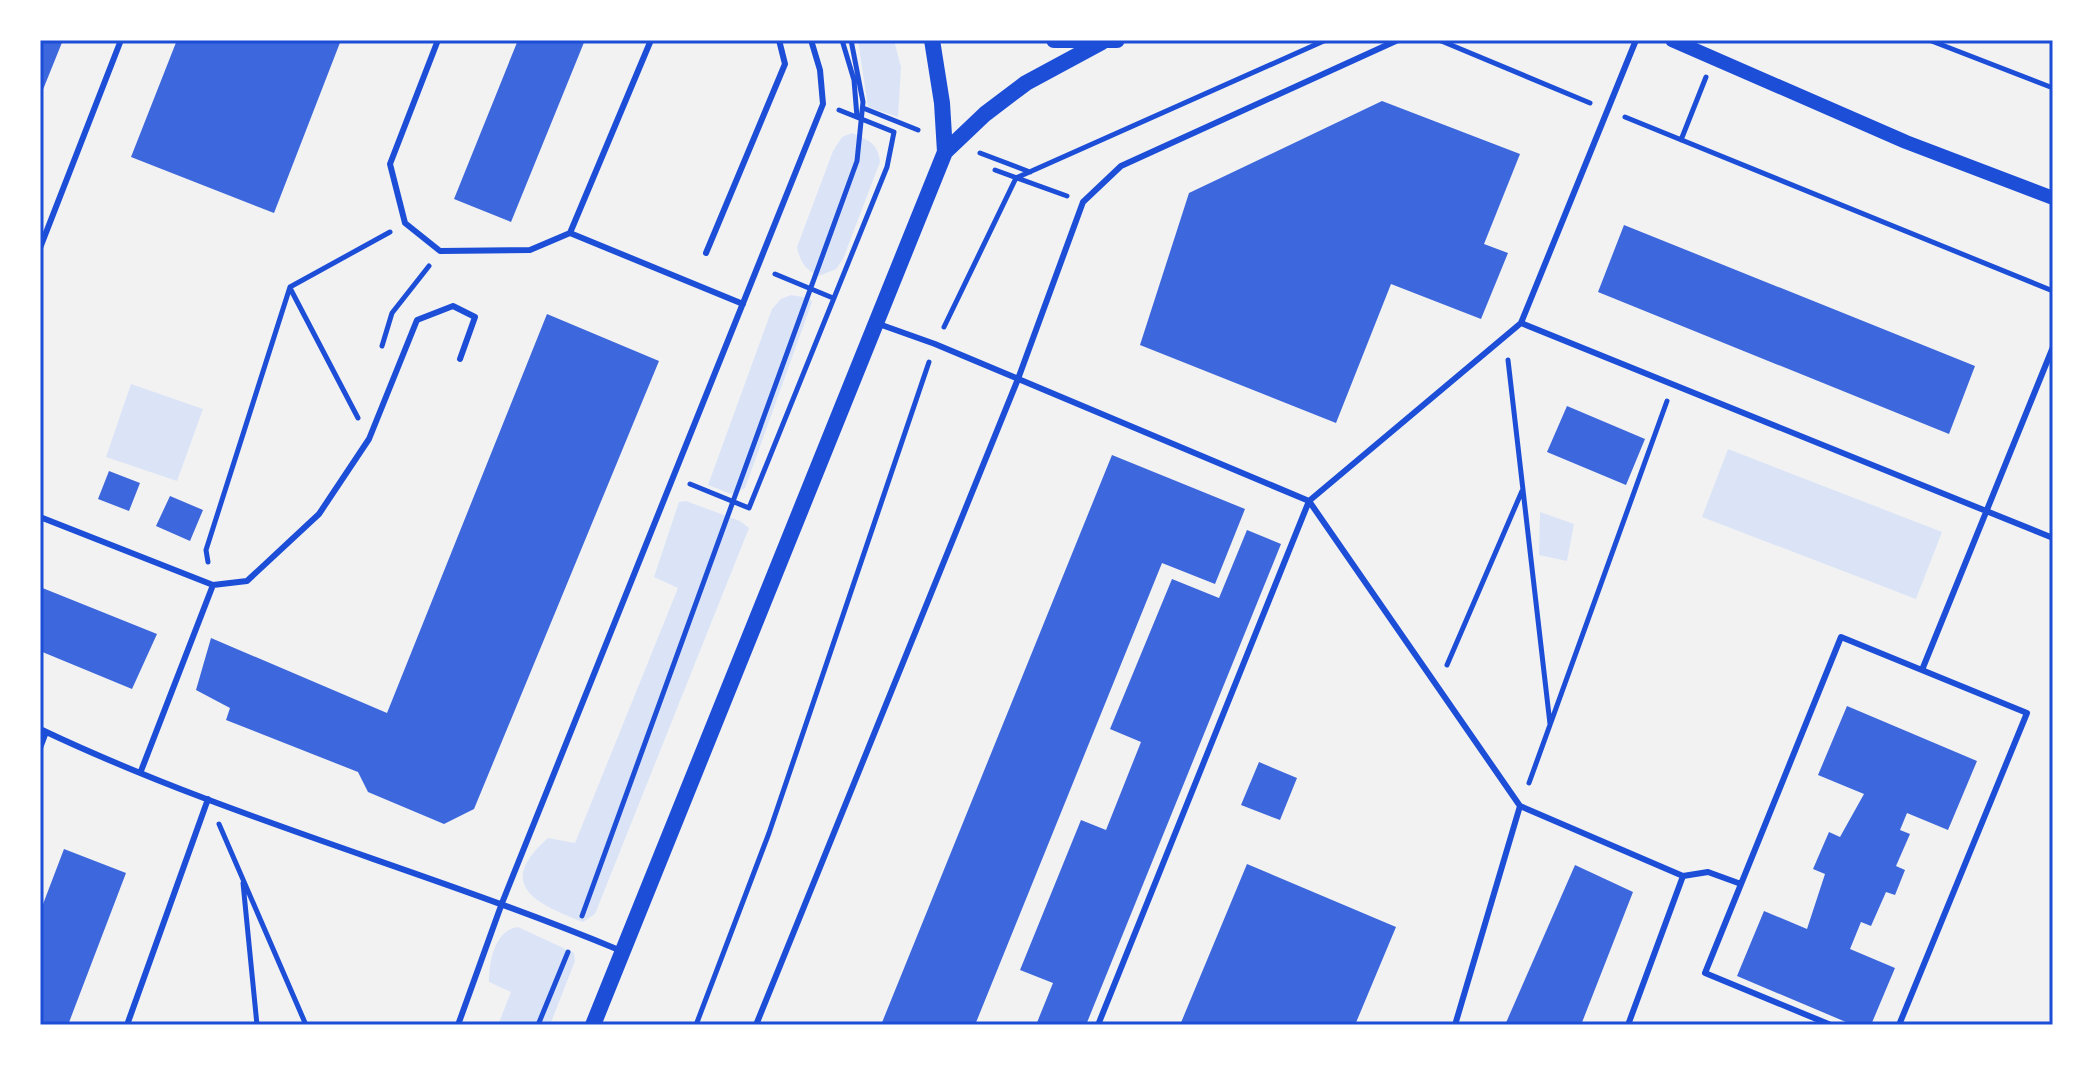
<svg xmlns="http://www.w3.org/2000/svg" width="2093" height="1065" font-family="Commissioner,sans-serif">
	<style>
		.green { fill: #dbe4f7 }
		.building { fill: #3d67dc }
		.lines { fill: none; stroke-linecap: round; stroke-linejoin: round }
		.path { stroke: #1d4ed8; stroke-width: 5 }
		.service { stroke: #1d4ed8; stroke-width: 6 }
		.tertiary { stroke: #1d4ed8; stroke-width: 14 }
		.secondary { stroke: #1d4ed8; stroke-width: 16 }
		.neatline { fill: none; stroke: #1d4ed8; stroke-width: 3 }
	</style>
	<rect width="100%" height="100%" fill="#f2f2f2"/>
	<path class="green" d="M858 40H894L901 67 898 117 868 107Z
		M852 133C868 140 878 143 880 162L843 259 836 269 819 276C805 270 800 261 797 247L833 151 842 137Z
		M791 295 809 298 812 302 745 488 731 494 708 485 772 309 781 299Z
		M131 384 203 409 177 481 106 457Z
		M1728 449 1942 532 1916 599 1702 517Z
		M686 501 740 521 749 528 595 914 583 922C541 905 492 887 548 838L575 843 678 588 654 577 679 502Z
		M1540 512 1574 524 1567 561 1539 555Z
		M518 927 574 953 575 961 550 1025H498L511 992 489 982C489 963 494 930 518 927Z"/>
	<path class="building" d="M40 40H63L40 97Z
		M177 40H341L274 213 131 157Z
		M518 40H585L511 222 454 199Z
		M1382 101 1520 154 1484 244 1508 253 1481 319 1391 284 1336 423 1140 345 1189 193Z
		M1624 225 1975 366 1949 434 1598 292Z
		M547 314 659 361 474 809 444 824 368 792 358 772 226 720 230 708 196 690 211 638 387 713Z
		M1567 406 1645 439 1626 485 1547 452Z
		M1112 455 1245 509 1215 584 1162 563 975 1025H881Z
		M109 471 140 483 129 511 98 499Z
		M170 496 203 510 190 541 156 526Z
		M1247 530 1281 544 1086 1025H1036L1053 983 1020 970 1081 820 1106 830 1141 742 1110 729 1172 579 1219 598Z
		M40 587 157 634 132 689 40 651Z
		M1847 706 1977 761 1948 830 1907 813 1900 830 1910 834 1896 866 1905 870 1895 895 1886 892 1871 926 1861 922 1850 949 1895 968 1871 1025H1853L1737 976 1764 911 1807 929 1825 874 1813 869 1829 832 1840 837 1864 794 1818 775Z
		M1259 762 1297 778 1280 820 1241 805Z
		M64 849 126 873 68 1025H40V912Z
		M1247 864 1396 927 1355 1025H1180Z
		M1575 865 1633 892 1581 1025H1505Z"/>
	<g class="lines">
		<path class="path" d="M842 40 854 80 857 117
			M1439 40 1590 103
			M1929 40 2053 88
			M863 108 918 130
			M1625 117 2053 291
			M1681 140 1706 77
			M980 153 1030 172
			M995 170 1067 196
			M775 274 833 298
			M290 288 358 418
			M944 327 1016 178 1326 40
			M382 346 392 313 429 266
			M1508 360 1550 724
			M690 484 749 508 887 167 894 132 839 110
			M208 562 206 550 290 287 390 232
			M1447 665 1522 491
			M1529 783 1667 401
			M219 824 306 1025
			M243 883 257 1025
			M582 916 857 161 863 102 851 40
			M538 1025 568 952
			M696 1025 769 833 929 362"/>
		<path class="service" d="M438 40 390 164 405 223 440 251 530 250 570 233 743 304
			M570 233 651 40
			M40 248 121 40
			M706 253 785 64 779 40
			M876 323 935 344 1309 501 1098 1025
			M1521 323 1636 40
			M40 517 213 585 141 771
			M213 585 247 581 319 514 369 439 417 320 453 306 475 317 460 359
			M1922 670 2053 347
			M40 729C227 818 429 871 619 950
			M40 748 46 732
			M1520 806 1683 876 1628 1025
			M1683 876 1708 872 1741 884
			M127 1025 208 799
			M458 1025 502 903 823 104 820 70 811 40
			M756 1025 1018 379 1083 202 1121 166 1398 40
			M1455 1025 1520 806 1309 501 1521 323 2053 538
			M1831 1025 1705 973 1841 637 2027 713 1899 1025"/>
		<path class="tertiary" d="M1672 40 1906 142 2053 198"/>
		<path class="secondary" d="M1054 40H1117
			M945 152 985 114 1026 83 1102 42
			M593 1025 945 152 942 103 932 40"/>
	</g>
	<rect width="2093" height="1065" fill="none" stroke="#ffffff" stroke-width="84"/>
	<rect x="42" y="42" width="2009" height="981" class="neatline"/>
</svg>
